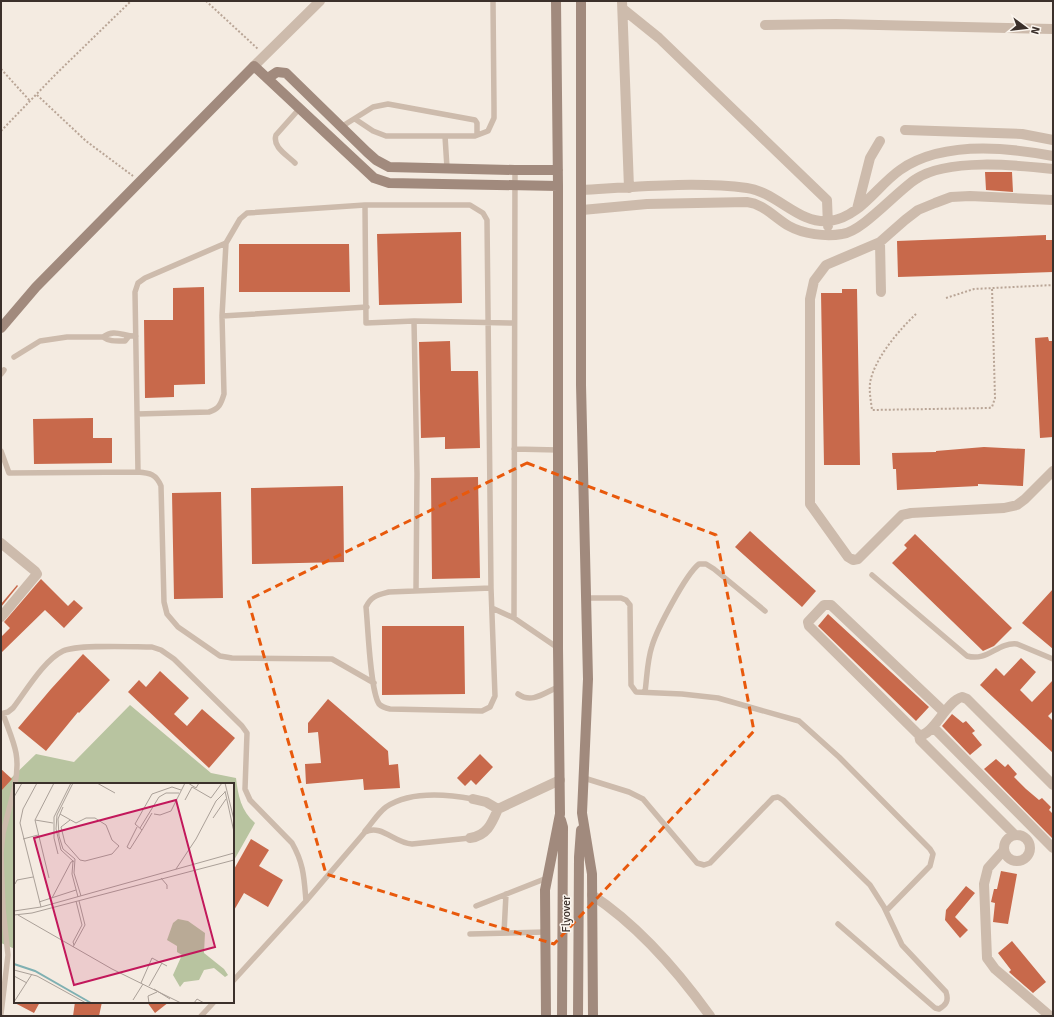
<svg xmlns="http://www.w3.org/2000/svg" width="1054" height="1017" font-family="Signika,sans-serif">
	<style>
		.green { fill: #b8c4a0 }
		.building { fill: #c8694b }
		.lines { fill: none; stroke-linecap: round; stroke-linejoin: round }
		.path { stroke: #b9a596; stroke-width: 2; stroke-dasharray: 2 2; stroke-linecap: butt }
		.lane { stroke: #cdbbac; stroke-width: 5.5 }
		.street { stroke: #cdbbac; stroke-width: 10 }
		.secondary { stroke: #a18a7d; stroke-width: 10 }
		.marked { fill: none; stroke: #e8590c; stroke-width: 3; stroke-dasharray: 8 5; stroke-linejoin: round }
		.labels { text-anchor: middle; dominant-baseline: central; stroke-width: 3; stroke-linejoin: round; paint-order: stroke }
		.street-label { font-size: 12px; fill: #3b302b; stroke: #fbf5ee }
		.inset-river { fill: none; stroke: #7fb0b2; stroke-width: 2 }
		.inset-road { fill: none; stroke: #aaa098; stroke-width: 1 }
		.view { fill: #c2185b; fill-opacity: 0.15; stroke: #c2185b; stroke-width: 2 }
		.inset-edge { fill: none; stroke: #3b302b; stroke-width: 2 }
	</style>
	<rect width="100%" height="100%" fill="#f4ebe1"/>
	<path class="green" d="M130 705 211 773 236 778C238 795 241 811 255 823L233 862V784H15V949L1 943V783L5 784 36 754 74 762Z"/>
	<path class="building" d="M985 172H1012L1013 192 986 190Z
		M461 232 462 303 379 305 377 234Z
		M1046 235V240H1053V272L898 277 897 241Z
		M239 244H349L350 292H239Z
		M204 287 205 384 174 385V397L145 398 144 320H173V288Z
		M842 289H857L860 465H824L821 293H842Z
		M1048 337 1049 341H1053V437L1040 438 1035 338Z
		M450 341 451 371H478L480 448 445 449V437L421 438 419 342Z
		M93 418V438H112V463L34 464 33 419Z
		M984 447 1025 449 1023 486 978 484V486L897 490 896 469H893L892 453 936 452V451Z
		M478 477 480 578 432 579 431 478Z
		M343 486 344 562 252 564 251 488Z
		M221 492 223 598 174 599 172 493Z
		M750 531 816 591 802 607 735 547Z
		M915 534 1012 628 994 646 983 651 892 563 907 548 904 545Z
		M41 579 68 606 74 600 83 608 64 628 45 610 1 653V637L10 628 4 622Z
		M17 585 18 586 1 607V604Z
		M1053 589V649L1022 623Z
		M828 614 929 707 916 721 818 626Z
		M382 626H464L465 694 382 695Z
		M83 654 110 680 79 713 78 712 46 751 18 728 51 689Z
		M1021 658 1036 672 1020 690 1032 702 1053 680V711L1048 716 1053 721V753L980 685 996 668 1004 676Z
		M160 671 189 698 174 714 187 726 202 709 235 738 209 768 128 692 139 680 146 687Z
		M328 699 388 751 389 765 398 764 400 788 364 790 363 779 306 784 305 764 321 763 318 732 308 733V723Z
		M952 714 963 723 966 721 975 731 972 733 982 745 970 755 942 726Z
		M480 754 493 767 476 785 471 780 465 786 457 778Z
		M996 759 1005 767 1008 764 1017 774 1014 777 1026 789 1039 800 1042 798 1051 807 1049 810 1053 814V839L984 769Z
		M1 769 12 779 1 791Z
		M251 839 269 850 259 866 283 880 268 907 244 893 233 912V871Z
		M1001 871 1017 874 1008 924 993 922 995 903 991 902 994 889H997Z
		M966 886 975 893 955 917 968 930 960 938 945 920 946 910Z
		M1012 941 1046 982 1033 993 1009 972 1011 970 998 953Z
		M13 1002H40L34 1013Z
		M75 1002H102L99 1016H73Z
		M147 1002H169L155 1013Z"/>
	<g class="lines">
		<path class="path" d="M206 1 258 49
			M1 69 30 101
			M37 95 86 141 133 176
			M1 131 55 75 131 1
			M946 298 974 289 1053 285
			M916 314C899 330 874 359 870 383 869 392 871 401 872 410L989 408 992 407 995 398 992 287"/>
		<path class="lane" d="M355 119 373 131 386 136H475L488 131 494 118V107L493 1
			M341 127 373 107 388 104 475 120 477 123V135
			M445 136 447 168
			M295 163C287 155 272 147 276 135L300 108
			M365 205 366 323 414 321 514 323
			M222 316 367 307
			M414 321 417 474 416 591
			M129 336 125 341C116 341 110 342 103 337 115 328 124 337 136 336
			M14 357 40 341 67 337H103
			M1 374 4 370
			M137 414 209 412C219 409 221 404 224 394L222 316 226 243
			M514 449 558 450
			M1 451 9 473 138 472C150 473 156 474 161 486L164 602 167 614 178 627 220 656 232 658 332 659 374 683
			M138 472 135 292 138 283 145 278 226 243 240 219 247 213 365 205H470L483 213 487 220 491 588 495 696 490 707 482 711 390 709C385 708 382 707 379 704 370 690 368 626 366 607 371 596 378 595 389 592L491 588
			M872 575 967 656C988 662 997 642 1017 644L1053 659
			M586 598H621L626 600 630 605 631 685 636 692 682 694 718 698 799 721 839 757 930 849 933 854 930 866 886 911
			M492 608 514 618 558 648
			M514 618 515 170
			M645 692C647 678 647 661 652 646 657 629 686 574 699 564H706L714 569 765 611
			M518 694C532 704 544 693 558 687
			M1 714 8 712 13 708C26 691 44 660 63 651 78 644 133 647 152 647L161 650 174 659 242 726 247 733 245 789 250 800 292 843C304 864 304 878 306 901
			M3 714C13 742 21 754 15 784
			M584 778 629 792 643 799 697 863 704 865 710 863 773 798 778 797 783 800 870 885 884 907 902 945 946 992C949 1001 946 1005 939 1009L935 1008 838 924
			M365 831C372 823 378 813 386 807 410 791 446 794 473 799
			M476 906 547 878
			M504 933 506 894
			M470 934 545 932
			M233 981 306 901 365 832C382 824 394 843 412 844L470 838
			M1 1014 8 955 3 909 1 853 3 833 15 786
			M201 1016 214 1002"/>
		<path class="street" d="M622 1 629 188
			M623 9 659 38 827 200 828 226
			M765 25 836 24 1053 29
			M254 66 320 1
			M905 130 1022 134 1053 140
			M581 190C633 187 696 181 747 188 777 192 799 225 830 221 860 217 877 186 900 170 941 141 1006 147 1053 156
			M1053 200 970 196 951 197 935 203 918 210 905 220 880 242 826 265 814 281 810 299V504L848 557 853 560 858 559 902 515 911 513 1004 508 1017 505 1025 499 1053 471
			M857 209 870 158 880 141
			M582 210 647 204 747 202C764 204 775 218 789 226 803 234 826 237 842 234 862 232 897 191 916 179 947 158 1017 165 1053 169
			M880 242 881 292
			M1 543 35 571 37 574 1 617
			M944 712 831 605H824L808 622 809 626 919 735C933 737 946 701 962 697L967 699 1053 785
			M933 727 1053 848
			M919 735 920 740 1015 835
			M473 799 486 802 498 809 560 780
			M1004 848a13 13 0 1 1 26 0a13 13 0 1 1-26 0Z
			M470 838C487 836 492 823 498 809
			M1004 850 988 868 984 884 987 958 995 969 1050 1016
			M592 895C639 926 677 970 710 1016"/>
		<path class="secondary" d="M581 1V385L588 679 582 813 592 874 593 1016
			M268 78 277 72 286 73 367 152 376 160 389 167 515 170H558
			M1 328 36 287 254 66 374 178 389 183 558 186
			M561 820 563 827 562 1016
			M546 1016 545 890 560 814 558 648V186L556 1
			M578 1016 579 857 581 830"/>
	</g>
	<path class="marked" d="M527 463 716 535 754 731 554 944 326 874 248 600Z"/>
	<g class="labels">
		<g class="street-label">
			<text transform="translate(566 914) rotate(-90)">Flyover</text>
		</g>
	</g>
	<g transform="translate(14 783)">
		<rect width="220" height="220" fill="#f4ebe1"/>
		<path d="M164 136 174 138 191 150 190 170 210 186 214 192 211 194 200 185 190 187 185 197 170 199 166 204 159 192 168 172 163 169V163L153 157 159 140Z" fill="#b8c4a0"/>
		<path class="inset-river" d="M0 181 21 188 77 220"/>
		<path class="inset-road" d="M23 0 9 26 6 40 27 124M59 0 43 32 42 46 47 67 59 78 58 91 64 114M83 0 101 10M174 0 182 5 185 0M211 0 220 37M211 8 220 49M0 14 8 0M171 17 178 4 197 15 208 0M49 24 44 36 45 53 49 66 61 76 60 90 67 113M46 31 62 40 72 35H81L92 42 98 57 105 63 98 71 71 78 66 77 51 60 47 44 56 37M140 31 146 32 157 28 171 0M199 35 212 16M21 37 39 40M123 44 113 64 116 66 128 47 121 41 138 11 158 4 167 7M126 45 145 14 152 10H165M128 47 138 30M9 56 24 52M44 71 40 55V34L57 0M162 86 182 56 202 18 211 9M35 95 21 37 40 0M147 95 153 102V106M1 101 3 97 19 94M38 115 57 79 60 78M25 119 62 107M0 128 27 124 220 70M0 132 18 130 220 77M4 132 98 186 167 220M60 162 59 159 68 142 62 118M59 164 71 142 65 118M0 187 23 193 72 220M0 193 13 200M127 200 138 175 153 183M135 203 148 180M140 206 156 216M119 217 129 201M0 219 18 191M135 220 134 213 143 209M180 220 183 216 190 220"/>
		<path class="view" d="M162 17 201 164 60 202 20 55Z"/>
		<rect width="220" height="220" class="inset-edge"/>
	</g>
	<rect width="1054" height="1017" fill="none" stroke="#3b302b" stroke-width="4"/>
	<g transform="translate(1026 28) rotate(105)" stroke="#fbf5ee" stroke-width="3" paint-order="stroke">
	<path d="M0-3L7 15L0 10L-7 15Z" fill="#3b302b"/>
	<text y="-6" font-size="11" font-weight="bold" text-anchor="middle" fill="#3b302b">N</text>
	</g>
</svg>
